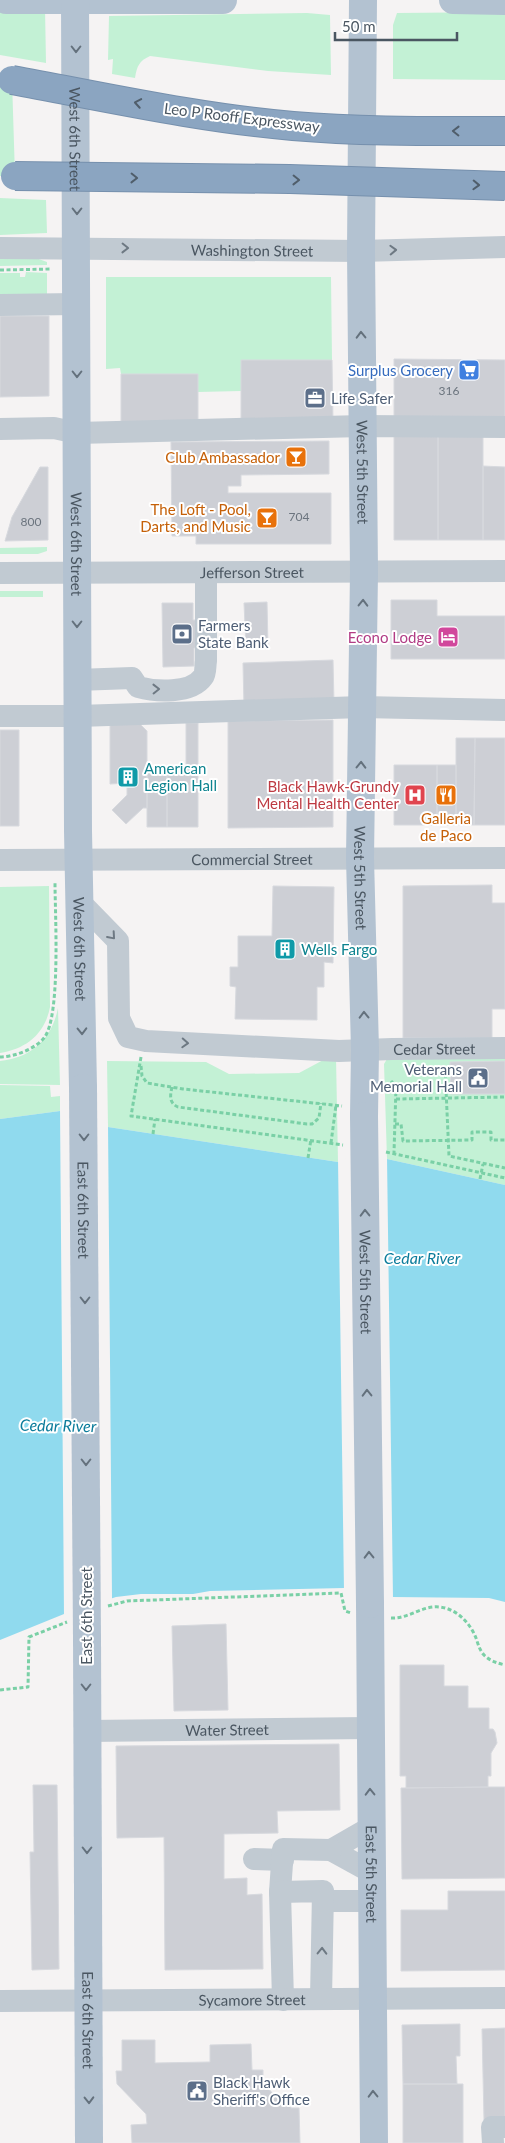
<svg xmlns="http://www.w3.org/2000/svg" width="505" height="2143" font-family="Lato,sans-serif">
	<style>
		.green { fill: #c3f1d5 }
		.water { fill: #90daee }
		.pier { fill: #f5f3f3 }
		.building { fill: #cdcfd5; stroke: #d7d9de }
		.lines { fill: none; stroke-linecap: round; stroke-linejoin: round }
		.path { stroke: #7ad0a6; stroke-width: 3; stroke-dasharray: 4 2.5; stroke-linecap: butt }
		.minor { stroke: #c1cad2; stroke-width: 22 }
		.major { stroke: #b3c2d1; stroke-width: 28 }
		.highway-bridge-casing { stroke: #7690ad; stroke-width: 30; stroke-linecap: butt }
		.major-bridge { stroke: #b3c2d1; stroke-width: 28 }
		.highway-bridge { stroke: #8ba5c1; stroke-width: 28 }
		.oneway { stroke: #64717d }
		.oneway2 { stroke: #505e6b }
		.oneway3 { stroke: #6e7983 }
		.labels { text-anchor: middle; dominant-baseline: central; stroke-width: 4; stroke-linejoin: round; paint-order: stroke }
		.number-label { font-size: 12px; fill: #6b747e }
		.street-label { font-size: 15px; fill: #4a5661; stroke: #fff }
		.shop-label { font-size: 15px; fill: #366cbe; stroke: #fff; text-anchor: end }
		.service-label { font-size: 15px; fill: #4e5e75; stroke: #fff; text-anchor: start }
		.food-label { font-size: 15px; fill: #c56008; stroke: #fff; text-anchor: end }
		.hotel-label { font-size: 15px; fill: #b23c85; stroke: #fff; text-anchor: end }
		.culture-label { font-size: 15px; fill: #0d838f; stroke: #fff; text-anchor: start }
		.health-label { font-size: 15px; fill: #be3a42; stroke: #fff; text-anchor: end }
		.water-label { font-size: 16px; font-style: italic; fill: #0c7c9b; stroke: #fff }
	</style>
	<rect width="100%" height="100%" fill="#f5f3f3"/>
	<path class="green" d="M0 4 45 8 46 63 0 55Z
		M505 12V80L393 79V25L397 13Z
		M307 13 330 15 331 75 268 71 150 56C139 61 137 66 135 78L112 74 113 59 108 60 109 16Z
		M0 77 12 80 15 176H0Z
		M0 198 46 200 47 233 0 235Z
		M0 258H36L47 262V265L0 266Z
		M26 272 47 273V298H0V273H20V277H25Z
		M106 277H331L332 360H242L241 391 198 392 197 374H121L120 368 106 369Z
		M47 547V551L38 554H0V548Z
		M0 591H43V597H0Z
		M49 886 50 1007C45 1034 26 1049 0 1053V887Z
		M58 1008 60 1085 0 1084V1061C31 1058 52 1039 58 1008Z
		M505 1056V1185L387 1159 384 1064 387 1059Z
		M336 1057 338 1162 108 1127 107 1061 206 1062 229 1074 299 1073 327 1058Z
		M0 1085 50 1086 51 1097 60 1096V1111L0 1119Z"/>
	<path class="water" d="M60 1111 108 1127 338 1162 387 1159 505 1185V1602L489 1598 393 1597 344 1588 210 1591 193 1594H141L116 1597 64 1614 0 1640V1119Z"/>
	<path class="pier" d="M60 1109 108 1124 112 1597V1600L64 1616Z
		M387 1157 393 1599 344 1591 338 1159Z"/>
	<path class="building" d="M0 316H49V396L0 397Z
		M394 359 505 360V420H394Z
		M241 360H332L333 423 241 420Z
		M121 374H198V421L121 422Z
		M394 435H438V540H394Z
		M438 435H483V540H438Z
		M329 441V474L241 475V486H228V493H331V544H196V536H172L171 442Z
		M483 466 505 467V540H483Z
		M40 467H48V540L5 541 12 517Z
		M391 600H437V616H505V659H391Z
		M267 602 268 647 246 648 244 603Z
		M162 603H193V620H202L203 648H194V666L163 667Z
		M333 660 334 704 244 707 243 663Z
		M333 720V827L228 828V721Z
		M139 723 147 731V808H143L126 824 112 810 127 795V783L110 784V724Z
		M186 723H198V827H167V769H186Z
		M0 730H19V826H0Z
		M456 738H475L474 825H456Z
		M475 738H505V825H474Z
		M394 765H437V825H394Z
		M437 765H456V825H437Z
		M167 769V827H147V770Z
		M492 885V903H505V1009H492V1038H403V886Z
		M273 886 334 887 333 963 324 962V987H317V1020L235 1019 236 987 230 986V967H238V936H272Z
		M505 1061V1094H451L450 1062Z
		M226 1624 228 1710 174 1711 172 1626Z
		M400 1665H444V1686H468V1708H489V1729H493L495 1732 497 1743 491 1753V1776H488V1787L406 1788V1776H400Z
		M339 1744 340 1810 277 1811 278 1833 224 1834V1879L247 1878V1895L262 1894 263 1969 165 1970 164 1837 117 1838 116 1746Z
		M33 1785H57L59 1969 32 1970 30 1852H34Z
		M488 1787H505V1878L402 1879 401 1788Z
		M448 1891H505V1970L401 1971V1910H448Z
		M460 2024V2056H456L457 2084H403L402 2025Z
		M505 2028V2119L484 2120 482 2029Z
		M122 2040H155V2063L210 2062V2045L251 2044 252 2070H263V2083L278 2099H290L291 2108H299L300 2143H132L131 2125 147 2124 146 2114 117 2084 116 2071H122Z
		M403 2084H463V2143H403Z"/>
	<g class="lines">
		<path class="path" d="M0 270 52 269
			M0 1057C14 1057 35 1049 44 1038 61 1017 55 913 55 883
			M141 1057 131 1116 343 1145
			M141 1066 142 1076 147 1083 183 1089 342 1106
			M445 1067 449 1156 505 1168
			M391 1081 396 1087 394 1153
			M172 1087C170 1096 169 1103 178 1107L307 1124H312L319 1118 321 1103
			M396 1099 505 1097
			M395 1124H401L403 1141 472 1140V1132H491V1140H505
			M153 1134 155 1119
			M331 1143 336 1105
			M386 1152 505 1178
			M308 1158 311 1139
			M480 1179 483 1164
			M108 1606 127 1601 341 1593 345 1611 351 1613
			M391 1618C409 1619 422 1605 440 1607 457 1609 470 1623 476 1638 478 1644 480 1651 484 1655 490 1661 497 1663 505 1665
			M0 1690 28 1687 29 1637 67 1622"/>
		<g class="minor">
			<path id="s1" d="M0 248 361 251 505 247"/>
			<path d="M0 305 77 304"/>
			<path d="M0 429 54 428 77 433 362 426 505 427"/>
			<path id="s2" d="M0 573 505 571"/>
			<path d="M77 680 132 678 138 687C156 692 191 694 203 677 206 673 205 666 206 661V572"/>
			<path d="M0 716H78L362 707 505 710"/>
			<path id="s3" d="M0 860 505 858"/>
			<path id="s4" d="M79 901 118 941 119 1018 128 1037 146 1041 339 1051 392 1049 505 1048"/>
			<path id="s5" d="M86 1731 369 1728"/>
			<path d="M371 1827 331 1850 371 1872"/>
			<path d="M254 1859 283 1860"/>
			<path d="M280 1892 283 1849 331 1850"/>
			<path d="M323 1901H371"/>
			<path d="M283 2000 280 1892 323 1891 321 1999"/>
			<path id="s6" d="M0 2001 505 1998"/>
			<path d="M493 2143 492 2127H505"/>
		</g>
		<g class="major">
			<path d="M6 0H223"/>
			<path id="s7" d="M75 0 78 831 83 1088"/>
			<path id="s8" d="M363 0 361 251 364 572 360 858 365 1050 364 1116"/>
			<path d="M453 0 505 1"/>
			<path id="s9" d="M370 1604 374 2143"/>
			<path id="s10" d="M87 1638 89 2143"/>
		</g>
		<g class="highway-bridge-casing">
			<path id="highway-bridge" d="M12 80C105 97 199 118 293 126 363 132 434 131 505 131
				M15 176 290 179 505 186"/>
		</g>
		<g class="major-bridge">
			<path id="s11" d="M83 1088 87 1638"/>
			<path id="s12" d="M364 1116 370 1604"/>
		</g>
		<use href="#highway-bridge" class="highway-bridge"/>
	</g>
	<defs><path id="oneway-chevron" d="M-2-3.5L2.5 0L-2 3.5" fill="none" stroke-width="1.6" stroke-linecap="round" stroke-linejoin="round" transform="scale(1.25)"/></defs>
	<g class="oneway">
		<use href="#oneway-chevron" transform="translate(76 49) rotate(90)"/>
		<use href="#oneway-chevron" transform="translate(77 211) rotate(90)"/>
		<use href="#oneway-chevron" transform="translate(361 335) rotate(-91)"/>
		<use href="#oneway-chevron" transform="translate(77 374) rotate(90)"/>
		<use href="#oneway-chevron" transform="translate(363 603) rotate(-89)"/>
		<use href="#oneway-chevron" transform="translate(77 624) rotate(90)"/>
		<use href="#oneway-chevron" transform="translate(361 765) rotate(-89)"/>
		<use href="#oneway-chevron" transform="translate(364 1015) rotate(-91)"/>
		<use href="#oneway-chevron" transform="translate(82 1031) rotate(89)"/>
		<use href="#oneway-chevron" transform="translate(84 1137) rotate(90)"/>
		<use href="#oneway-chevron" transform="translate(365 1213) rotate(-91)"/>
		<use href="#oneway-chevron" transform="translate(85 1300) rotate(90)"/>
		<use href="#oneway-chevron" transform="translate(367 1393) rotate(-91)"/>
		<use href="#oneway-chevron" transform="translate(86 1462) rotate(90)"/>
		<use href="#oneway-chevron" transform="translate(369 1555) rotate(-91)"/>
		<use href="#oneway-chevron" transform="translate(86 1687) rotate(90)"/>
		<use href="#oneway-chevron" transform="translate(370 1792) rotate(-91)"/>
		<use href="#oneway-chevron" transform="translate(87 1850) rotate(90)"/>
		<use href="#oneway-chevron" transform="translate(373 2094) rotate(-91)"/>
		<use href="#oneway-chevron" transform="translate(89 2100) rotate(89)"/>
	</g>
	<g class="oneway2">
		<use href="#oneway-chevron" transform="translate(138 103) rotate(-170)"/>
		<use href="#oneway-chevron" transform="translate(456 131) rotate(-179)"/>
		<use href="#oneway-chevron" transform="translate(134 178) rotate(1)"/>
		<use href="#oneway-chevron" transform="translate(296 180) rotate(1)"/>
		<use href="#oneway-chevron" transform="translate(476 185) rotate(2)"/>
	</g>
	<g class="oneway3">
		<use href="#oneway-chevron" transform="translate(125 248) rotate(1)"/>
		<use href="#oneway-chevron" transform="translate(393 250) rotate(-2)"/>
		<use href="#oneway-chevron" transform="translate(156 689) rotate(-1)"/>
		<use href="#oneway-chevron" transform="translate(112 936) rotate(49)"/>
		<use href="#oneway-chevron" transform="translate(185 1043) rotate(3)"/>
		<use href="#oneway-chevron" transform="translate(322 1951) rotate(-89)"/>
	</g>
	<defs>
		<g id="supermarket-square" transform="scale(1.125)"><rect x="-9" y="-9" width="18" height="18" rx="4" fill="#3f7fe0" stroke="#fff"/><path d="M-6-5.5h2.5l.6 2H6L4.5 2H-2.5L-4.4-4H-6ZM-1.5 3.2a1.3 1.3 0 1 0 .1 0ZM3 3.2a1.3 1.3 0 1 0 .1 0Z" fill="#fff"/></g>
		<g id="office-square" transform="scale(1.125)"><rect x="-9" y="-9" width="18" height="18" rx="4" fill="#5c6f8a" stroke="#fff"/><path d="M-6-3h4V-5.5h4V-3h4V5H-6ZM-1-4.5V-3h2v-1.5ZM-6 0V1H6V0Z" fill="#fff"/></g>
		<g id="bar-square" transform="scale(1.125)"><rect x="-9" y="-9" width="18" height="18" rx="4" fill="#e8710a" stroke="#fff"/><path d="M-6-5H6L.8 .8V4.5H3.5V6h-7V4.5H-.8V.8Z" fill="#fff"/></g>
		<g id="bank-square" transform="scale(1.125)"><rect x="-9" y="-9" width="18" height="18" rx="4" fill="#5c6f8a" stroke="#fff"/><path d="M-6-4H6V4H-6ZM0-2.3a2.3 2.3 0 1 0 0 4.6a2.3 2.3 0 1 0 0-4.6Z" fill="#fff"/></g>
		<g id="hotel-square" transform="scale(1.125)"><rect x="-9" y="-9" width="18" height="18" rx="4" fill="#d1479c" stroke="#fff"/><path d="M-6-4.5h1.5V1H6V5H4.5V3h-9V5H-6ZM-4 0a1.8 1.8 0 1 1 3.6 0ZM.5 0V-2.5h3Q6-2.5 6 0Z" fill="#fff"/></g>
		<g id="building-square" transform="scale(1.125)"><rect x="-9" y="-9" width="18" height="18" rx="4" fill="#0f9aa8" stroke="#fff"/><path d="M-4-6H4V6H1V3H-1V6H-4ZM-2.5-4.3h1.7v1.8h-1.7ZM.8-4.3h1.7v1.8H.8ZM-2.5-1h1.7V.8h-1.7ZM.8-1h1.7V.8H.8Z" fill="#fff"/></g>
		<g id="hospital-square" transform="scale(1.125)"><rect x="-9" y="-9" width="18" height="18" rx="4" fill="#e0444e" stroke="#fff"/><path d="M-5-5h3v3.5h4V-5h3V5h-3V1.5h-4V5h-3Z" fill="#fff"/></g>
		<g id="restaurant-square" transform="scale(1.125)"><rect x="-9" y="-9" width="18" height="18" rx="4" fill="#e8710a" stroke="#fff"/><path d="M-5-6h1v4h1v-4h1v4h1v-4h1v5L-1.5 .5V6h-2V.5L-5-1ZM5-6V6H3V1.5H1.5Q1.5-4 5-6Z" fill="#fff"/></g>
		<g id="civic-square" transform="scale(1.125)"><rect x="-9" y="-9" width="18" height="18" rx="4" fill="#5c6f8a" stroke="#fff"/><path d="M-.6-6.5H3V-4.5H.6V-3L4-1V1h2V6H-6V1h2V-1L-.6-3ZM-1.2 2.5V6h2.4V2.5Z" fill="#fff"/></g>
	</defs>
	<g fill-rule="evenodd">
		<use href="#supermarket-square" x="469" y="370"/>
		<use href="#office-square" x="315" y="398"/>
		<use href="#bar-square" x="296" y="457"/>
		<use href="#bar-square" x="267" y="518"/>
		<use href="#bank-square" x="182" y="634"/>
		<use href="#hotel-square" x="448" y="637"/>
		<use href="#building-square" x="128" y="777"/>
		<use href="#hospital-square" x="415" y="795"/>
		<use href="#restaurant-square" x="446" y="795"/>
		<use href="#building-square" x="285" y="949"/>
		<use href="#civic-square" x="478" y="1078"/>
		<use href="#civic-square" x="197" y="2091"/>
	</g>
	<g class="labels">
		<g class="number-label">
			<text x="449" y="390">316</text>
			<text x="299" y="516">704</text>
			<text x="31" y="521">800</text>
		</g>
		<g class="street-label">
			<text transform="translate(242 117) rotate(7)">Leo P Rooff Expressway</text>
			<text stroke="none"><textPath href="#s7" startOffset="139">West 6th Street</textPath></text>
			<text stroke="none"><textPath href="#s1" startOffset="252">Washington Street</textPath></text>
			<text stroke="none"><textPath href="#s8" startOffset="472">West 5th Street</textPath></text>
			<text stroke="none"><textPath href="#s7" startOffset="544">West 6th Street</textPath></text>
			<text stroke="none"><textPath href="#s2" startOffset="252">Jefferson Street</textPath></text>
			<text stroke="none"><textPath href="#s3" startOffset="252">Commercial Street</textPath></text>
			<text stroke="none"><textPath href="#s8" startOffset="878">West 5th Street</textPath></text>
			<text stroke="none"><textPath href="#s7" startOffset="949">West 6th Street</textPath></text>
			<text stroke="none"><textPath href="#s4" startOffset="461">Cedar Street</textPath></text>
			<text stroke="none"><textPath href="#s11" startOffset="122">East 6th Street</textPath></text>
			<text stroke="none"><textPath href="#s12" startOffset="166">West 5th Street</textPath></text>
			<text transform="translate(86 1616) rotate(-90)">East 6th Street</text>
			<text stroke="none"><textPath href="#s5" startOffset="141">Water Street</textPath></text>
			<text stroke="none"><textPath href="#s9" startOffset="270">East 5th Street</textPath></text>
			<text stroke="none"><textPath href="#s6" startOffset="252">Sycamore Street</textPath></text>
			<text stroke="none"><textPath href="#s10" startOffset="382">East 6th Street</textPath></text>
		</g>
		<g class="shop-label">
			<text x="453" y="370">Surplus Grocery</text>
		</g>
		<g class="service-label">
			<text x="331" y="398">Life Safer</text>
			<text x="198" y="625">Farmers<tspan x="198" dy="17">State Bank</tspan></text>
			<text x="462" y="1069" text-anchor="end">Veterans<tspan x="462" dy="17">Memorial Hall</tspan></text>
			<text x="213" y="2082">Black Hawk<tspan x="213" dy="17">Sheriff's Office</tspan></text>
		</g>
		<g class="food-label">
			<text x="280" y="457">Club Ambassador</text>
			<text x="251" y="509">The Loft - Pool,<tspan x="251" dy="17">Darts, and Music</tspan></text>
			<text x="446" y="818" text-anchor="middle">Galleria<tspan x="446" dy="17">de Paco</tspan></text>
		</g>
		<g class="hotel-label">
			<text x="432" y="637">Econo Lodge</text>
		</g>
		<g class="culture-label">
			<text x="144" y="768">American<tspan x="144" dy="17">Legion Hall</tspan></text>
			<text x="301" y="949">Wells Fargo</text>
		</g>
		<g class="health-label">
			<text x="399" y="786">Black Hawk-Grundy<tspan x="399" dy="17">Mental Health Center</tspan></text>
		</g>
		<g class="water-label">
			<text x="422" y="1257">Cedar River</text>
			<text transform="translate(58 1425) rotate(1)">Cedar River</text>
		</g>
	</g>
	<path d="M335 32v8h122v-8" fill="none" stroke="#4a5661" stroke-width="2.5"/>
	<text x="342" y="32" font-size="15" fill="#4a5661" stroke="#ffffff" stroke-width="4" paint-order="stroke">50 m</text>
</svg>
